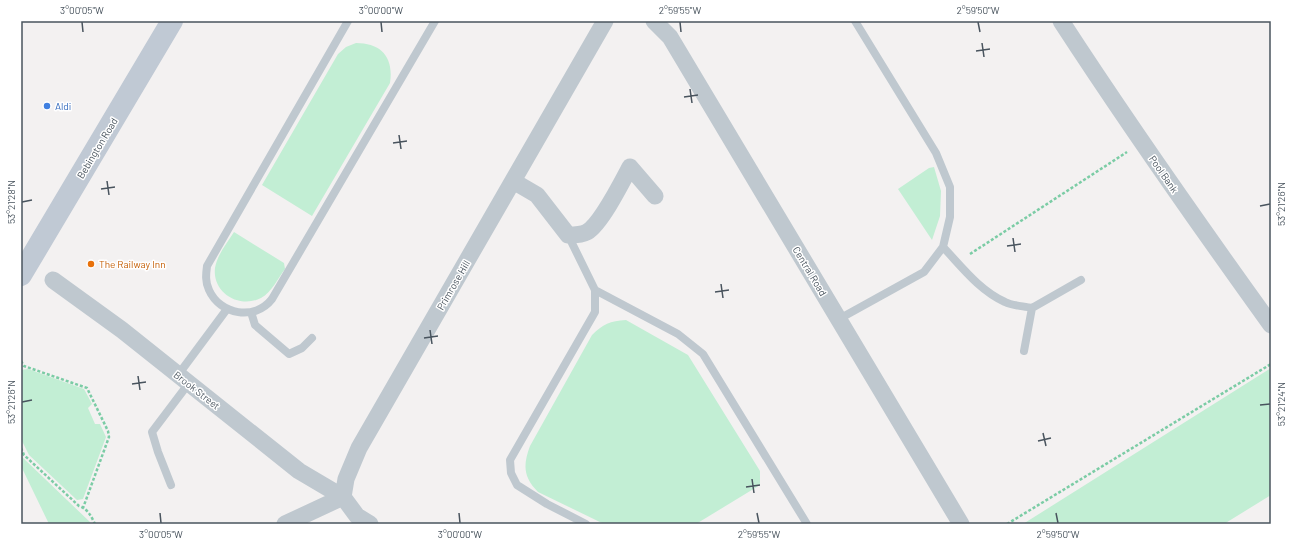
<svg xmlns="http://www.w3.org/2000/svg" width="1292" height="545" font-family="Barlow,sans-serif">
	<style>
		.green { fill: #c2eed4 }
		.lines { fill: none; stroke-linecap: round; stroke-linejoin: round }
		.path { stroke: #7bcca5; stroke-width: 2.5; stroke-dasharray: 3 2; stroke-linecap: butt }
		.lane { stroke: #bfc8cf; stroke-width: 8 }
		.street { stroke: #bfc8cf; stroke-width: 17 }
		.secondary { stroke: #c0c9d4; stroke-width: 22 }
		.ticks { fill: none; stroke: #49545e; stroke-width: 1.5 }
		.shop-dot { fill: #3f7fe0; stroke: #fff; stroke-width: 1.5 }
		.food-dot { fill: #e8710a; stroke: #fff; stroke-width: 1.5 }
		.labels { text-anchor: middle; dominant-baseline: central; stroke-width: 3; stroke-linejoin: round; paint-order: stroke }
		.shop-label { font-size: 10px; fill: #366cbe; stroke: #fff; text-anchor: start }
		.street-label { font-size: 10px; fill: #49545e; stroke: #fff }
		.food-label { font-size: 10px; fill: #c56008; stroke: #fff; text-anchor: start }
		.neatline { fill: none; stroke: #49545e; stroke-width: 1.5 }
		.ticks-label { font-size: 10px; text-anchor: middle; fill: #49545e }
	</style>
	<rect width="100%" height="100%" fill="#f3f1f1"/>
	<path class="green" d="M356 43C381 43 394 57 390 83L312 216 262 185 338 54 346 47Z
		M934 167 941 191 940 216 932 240 898 189 929 168Z
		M234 232 284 263 285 269C278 278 272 292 261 298 240 309 212 293 215 268 217 255 227 243 234 232Z
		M626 320 688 355 760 471V485L696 524H604L538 492C523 477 523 465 530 446L592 335C603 324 610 321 626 320Z
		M1271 368V495L1224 524H1023Z
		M28 369 84 389 92 404 88 408 95 424H100L106 437 83 499 77 500 29 455 21 439V370Z
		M21 456 90 522 91 524H49L21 466Z"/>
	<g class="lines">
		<path class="path" d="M970 254 1127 152
			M21 361 24 366 87 388 108 431 109 437 83 508
			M21 448 24 455 79 506C88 509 91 516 95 524
			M1007 524 1271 364"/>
		<path class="lane" d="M348 21 207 266C206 274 205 282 209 290 220 315 255 321 272 299L435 21
			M568 235 595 290V312L510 460 511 473 517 485 547 504 586 524
			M943 247C962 267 979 290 1005 302 1013 306 1024 306 1032 308L1081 280
			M595 290 678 334 703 354 807 524
			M251 312 255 325 289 354 302 348 312 338
			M839 319 924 272 943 247 950 217V187L936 153 855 21
			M1024 351 1032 308
			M178 375 227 309
			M171 485 158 452 152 432 189 383"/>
		<path class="street" d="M654 21 670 37 961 524
			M1061 21C1128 124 1199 225 1271 325
			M513 181 537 195 568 235C574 235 582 235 587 232 601 224 622 182 630 167L655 196
			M53 280 122 330 299 471 343 497 357 516 370 524
			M285 524 343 497 346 479 359 448 605 21"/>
		<path class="secondary" d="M21 275 172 21"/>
	</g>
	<path class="ticks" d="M82 22 83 32M381 22 382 32M680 22 681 32M978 22 980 32M982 43 984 57M976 51 990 49M690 89 692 103M684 97 698 95M399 135 401 149M393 143 407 141M107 181 109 195M101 189 115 187M22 202 32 200M1260 206 1270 204M1013 238 1015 252M1007 246 1021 244M721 284 723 298M715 292 729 290M430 330 432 344M424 338 438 336M138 376 140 390M132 384 146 382M22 402 32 400M1260 405 1270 404M1043 433 1046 446M1038 441 1051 438M752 479 754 493M746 487 760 485M160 513 161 523M459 513 460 523M757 513 759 523M1056 513 1058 523"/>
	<circle class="shop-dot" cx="47" cy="106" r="4"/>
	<circle class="food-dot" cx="91" cy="264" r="4"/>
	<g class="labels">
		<g class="shop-label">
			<text x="55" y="106">Aldi</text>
		</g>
		<g class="street-label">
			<text transform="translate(97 148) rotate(-59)">Bebington Road</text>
			<text transform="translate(1164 174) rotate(55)">Pool Bank</text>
			<text transform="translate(810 271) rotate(59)">Central Road</text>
			<text transform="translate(453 285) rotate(-60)">Primrose Hill</text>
			<text transform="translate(197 390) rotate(38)">Brook Street</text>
		</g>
		<g class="food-label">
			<text x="99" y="264">The Railway Inn</text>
		</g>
	</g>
	<rect width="1292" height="545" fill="none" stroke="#ffffff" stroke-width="44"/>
	<rect x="22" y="22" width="1248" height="501" class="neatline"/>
	<g class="ticks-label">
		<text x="82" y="14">3°00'05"W</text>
		<text x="381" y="14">3°00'00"W</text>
		<text x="680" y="14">2°59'55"W</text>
		<text x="978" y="14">2°59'50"W</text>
		<text transform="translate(11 202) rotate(-90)" y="4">53°21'28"N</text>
		<text transform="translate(1281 204) rotate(-90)" y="4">53°21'26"N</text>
		<text transform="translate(11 402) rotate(-90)" y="4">53°21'26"N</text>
		<text transform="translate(1281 404) rotate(-90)" y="4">53°21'24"N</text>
		<text x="161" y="538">3°00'05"W</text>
		<text x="460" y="538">3°00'00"W</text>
		<text x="759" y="538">2°59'55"W</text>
		<text x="1058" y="538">2°59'50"W</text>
	</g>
</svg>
